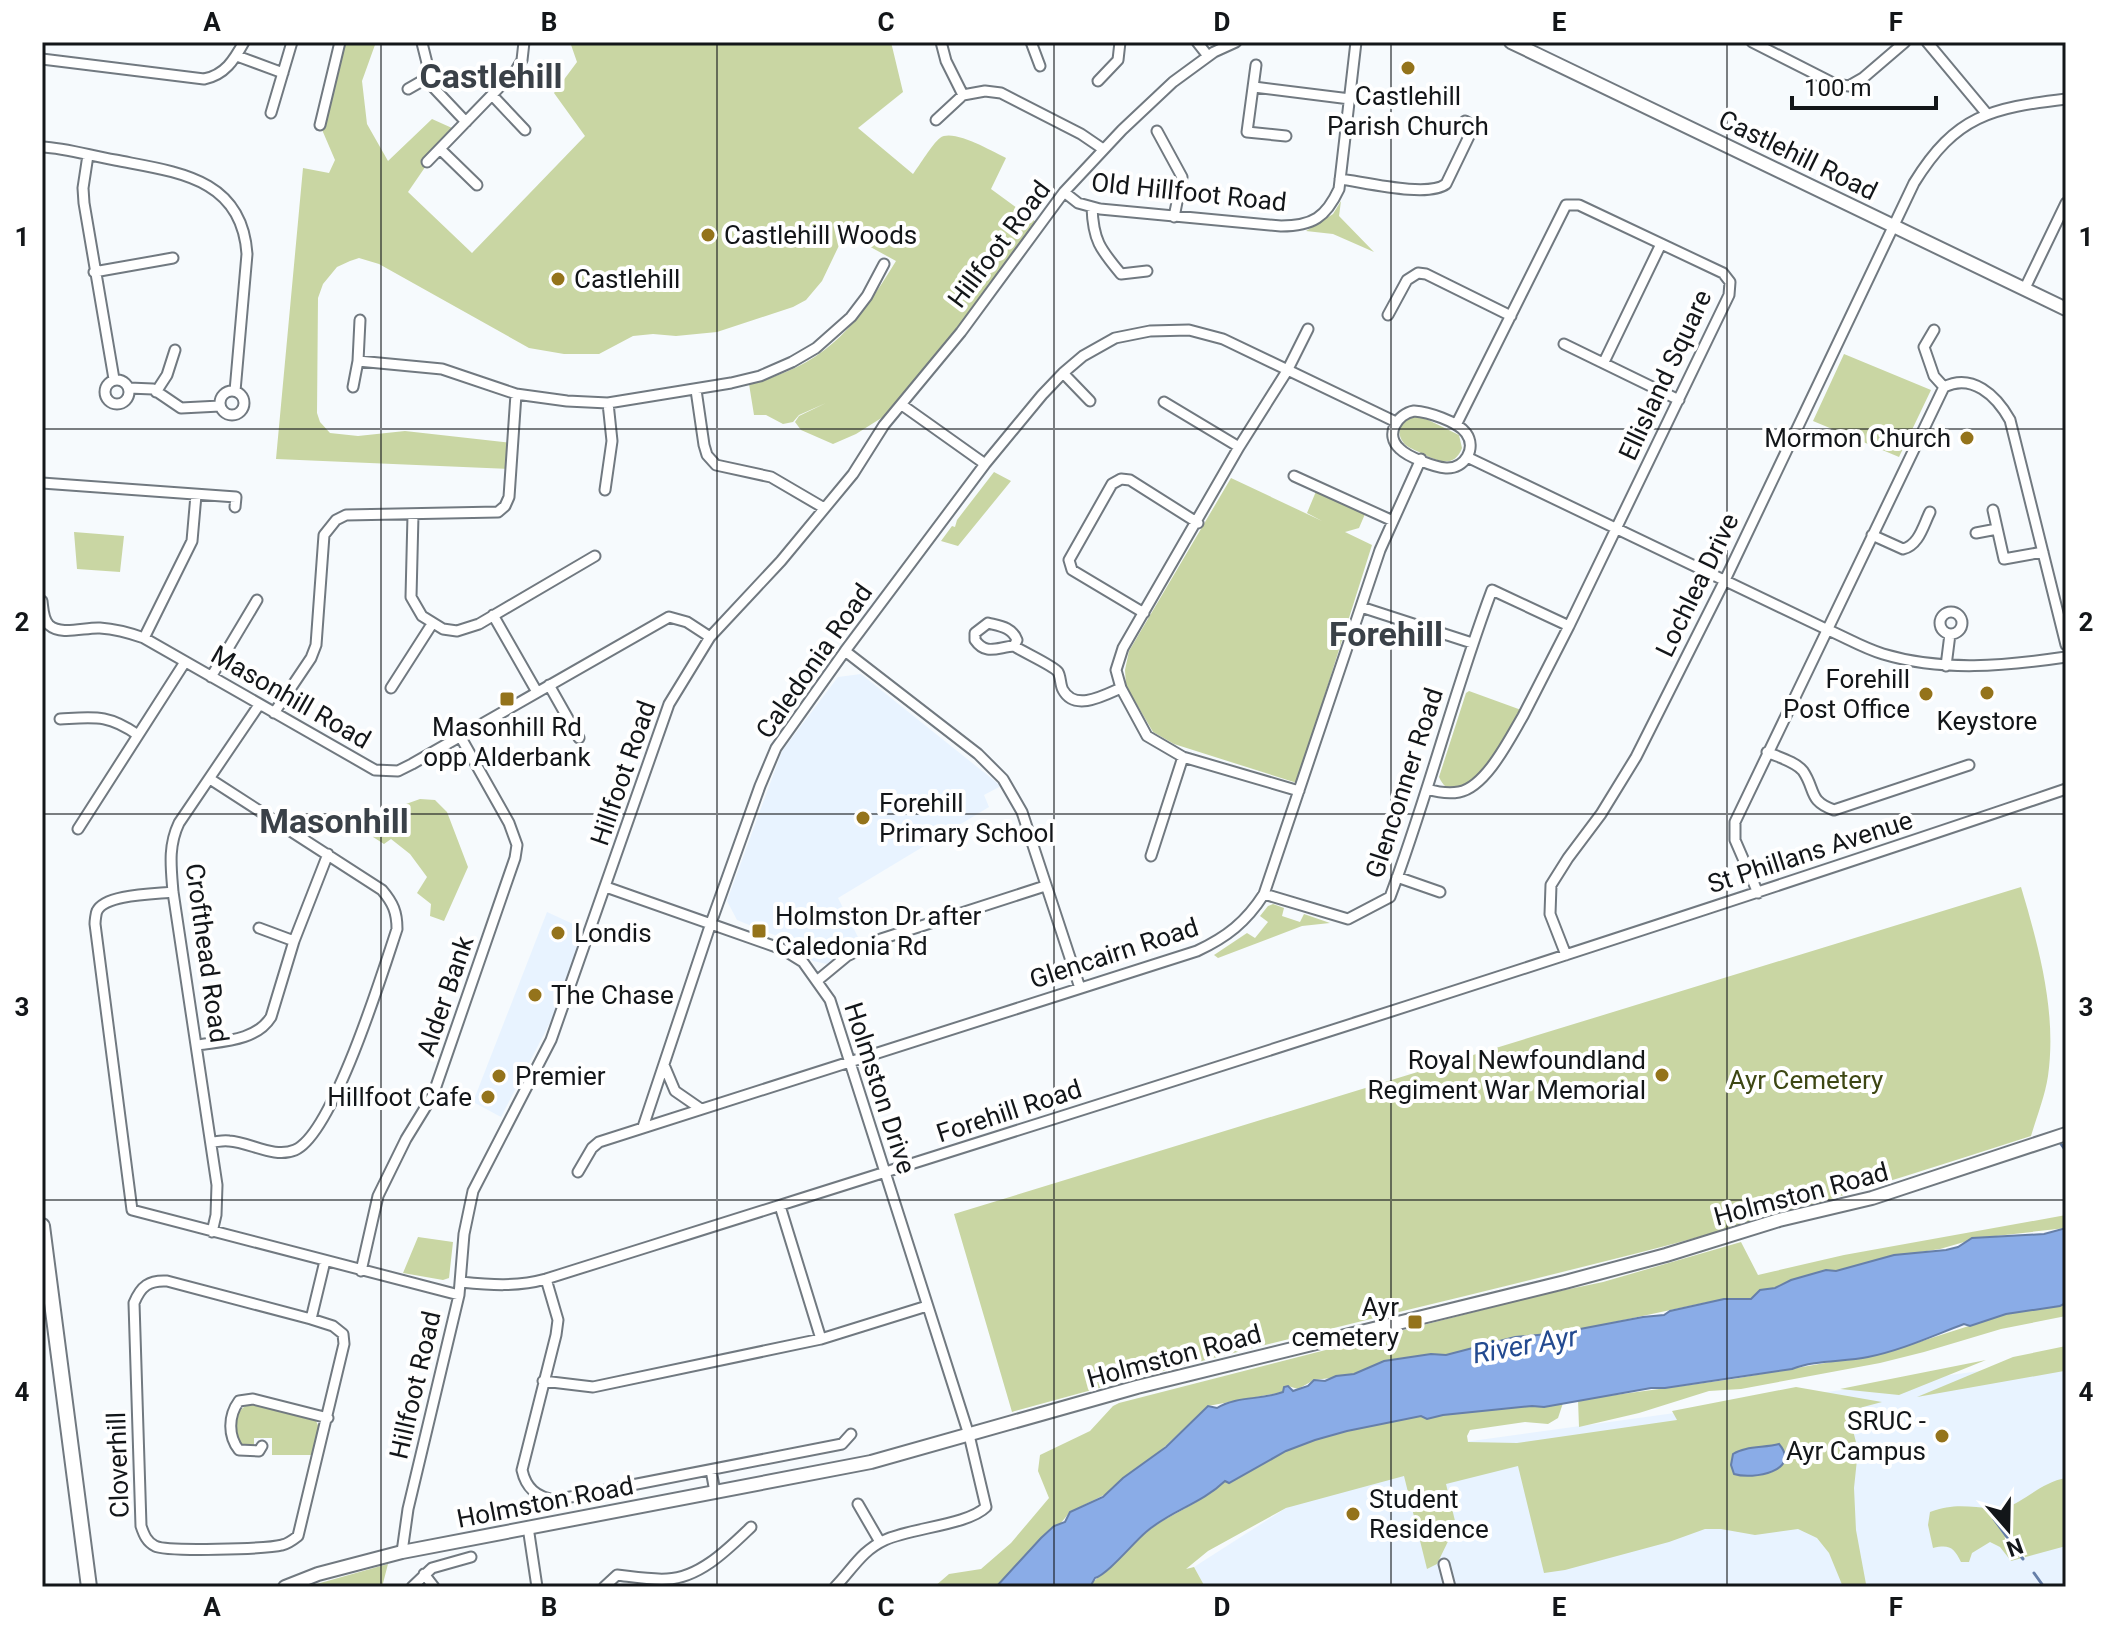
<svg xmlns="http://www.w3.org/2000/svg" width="2108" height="1629" font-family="Roboto,sans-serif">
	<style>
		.built { fill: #e8f3ff }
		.green { fill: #c9d6a3 }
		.water { fill: #8aace7; stroke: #667fa9; stroke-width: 2 }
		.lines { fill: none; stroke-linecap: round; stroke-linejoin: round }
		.stream { stroke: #667fa9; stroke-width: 3 }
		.minor-casing { stroke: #717980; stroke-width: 13 }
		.major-casing { stroke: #717980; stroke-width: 16 }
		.highway-casing { stroke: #717980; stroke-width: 18 }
		.minor { stroke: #fff; stroke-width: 9 }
		.major { stroke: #fff; stroke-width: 12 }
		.highway { stroke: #fff; stroke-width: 14 }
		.grid { fill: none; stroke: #131619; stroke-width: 2; stroke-opacity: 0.55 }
		.poi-dot { fill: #94731b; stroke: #fff; stroke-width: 3 }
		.labels { text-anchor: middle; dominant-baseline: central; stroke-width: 8; stroke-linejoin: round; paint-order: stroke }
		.poi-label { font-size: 26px; fill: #131619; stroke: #fff; text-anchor: start }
		.street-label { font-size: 26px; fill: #131619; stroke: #fff }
		.park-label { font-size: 26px; fill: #3d4713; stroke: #fff }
		.water-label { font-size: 28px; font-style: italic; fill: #234a90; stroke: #fff }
		.district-label { font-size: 34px; font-weight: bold; fill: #3a4148; stroke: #fff }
		.neatline { fill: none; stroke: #131619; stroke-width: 3 }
		.grid-label { font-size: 26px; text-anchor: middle; font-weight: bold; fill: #131619 }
	</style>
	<rect width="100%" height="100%" fill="#f6fafd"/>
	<path class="built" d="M861 674 1001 786 984 795 989 807 838 898 859 939 827 964 813 961 794 943 737 920 727 901 782 751 838 677Z
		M547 912 584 929 557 1009 501 1117 473 1102Z
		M2066 1359V1587H1205L1194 1567 1286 1508 1450 1444Z"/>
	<path class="green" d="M340 42H376L362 81 367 124 388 161 432 119 452 128 408 192 472 253 585 136 554 93 577 62 570 42H891L903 92 858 128 913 174C920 165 932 144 940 138 953 128 993 152 1006 158L991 189 1040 225 902 405 856 434 833 444 801 430 795 422 799 416 826 403 799 415 793 422 783 424 766 415H754L749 384C827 365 856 326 896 261L845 233 822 281 806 300 793 307 717 332 676 336 653 334 633 336 599 354H564L529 348 379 264 359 258 350 261 337 267 323 284 318 298 317 413 320 422 330 433 358 436 405 431 513 443 511 469 276 459 303 168 329 173 335 160 320 125Z
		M1341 201 1339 216 1374 252 1333 234 1306 231 1333 214Z
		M1844 354 1931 390 1899 457 1813 421Z
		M1420 416 1459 435 1462 448C1454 470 1435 460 1419 452 1413 449 1406 447 1403 442 1393 428 1406 417 1420 416Z
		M994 472 1011 481 958 546 941 541 952 526 955 527 957 520Z
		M1231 478 1322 521 1307 513 1317 489 1365 514 1359 528 1345 532 1372 545 1297 783 1174 744 1153 732 1126 686 1125 670 1129 651Z
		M74 532 124 536 120 572 77 569Z
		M1469 691 1524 711C1514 726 1459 823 1439 777L1466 693Z
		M420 799 435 800 447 812 468 867 444 921 430 916 431 904 417 893 427 877 410 854 391 839 384 844 373 837 392 809Z
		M2021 887C2039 947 2057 1013 2048 1076 2045 1096 2037 1116 2031 1136 1901 1178 1771 1219 1638 1253 1429 1306 1219 1353 1012 1412L954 1214Z
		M1273 904 1284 908 1282 916 1300 922 1304 914 1330 923 1302 926 1218 958 1214 955 1247 933 1255 938 1268 922 1260 916 1268 906Z
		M2066 1215V1228L1978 1238 1940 1249 1887 1257 1765 1290 1754 1298 1708 1302 1572 1331 1509 1340 1449 1355 1399 1358 1378 1363 1366 1371 1347 1376 1314 1380 1298 1389 1288 1386 1283 1392 1208 1406 1159 1452 1110 1492 1070 1512 1060 1524 1041 1538 996 1587H934L949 1574 981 1569 1011 1543 1049 1498 1038 1471 1040 1455 1090 1431 1113 1406 1119 1403 1541 1295 1603 1282 1741 1242 1758 1275 1844 1255Z
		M418 1237 453 1242 449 1278 443 1280 403 1273Z
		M2066 1304V1316L2001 1329 1924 1352 1880 1363 1741 1389 1709 1391 1639 1413 1579 1427 1578 1400 1733 1379 1888 1352 2006 1314Z
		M2066 1346V1379L2064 1371 1917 1397 2013 1357Z
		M1986 1360 1899 1395 1840 1389Z
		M1796 1387 1882 1402 1848 1411 1858 1450 1854 1488 1856 1530 1866 1584 1843 1587 1829 1553 1817 1538 1798 1529 1755 1535 1721 1529H1705L1669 1542 1565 1570 1544 1573 1518 1466 1446 1484 1456 1525 1437 1564 1427 1569 1404 1476 1286 1508 1208 1551 1186 1569 1194 1567 1205 1587H1086C1111 1570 1127 1545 1152 1528 1176 1511 1203 1502 1225 1481L1230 1483 1286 1451 1315 1440 1347 1431 1421 1416 1427 1419 1443 1415 1532 1406 1544 1407 1563 1403 1558 1418 1548 1424 1525 1422 1470 1430 1467 1436 1468 1442 1517 1443 1677 1420 1672 1411Z
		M249 1404 316 1421 319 1427 313 1455H272V1438H254V1447L242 1446C230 1432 233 1411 249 1404Z
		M2066 1478V1546L2011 1561 2000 1547 1990 1542 1972 1553 1969 1562H1961C1954 1548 1950 1544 1933 1548L1928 1525 1930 1512C1961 1500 1978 1511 2005 1507 2022 1504 2041 1482 2066 1478Z
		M388 1564 382 1587H306Z"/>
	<path class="water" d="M2066 1228V1303L2060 1306 2006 1314 1970 1326 1964 1324C1932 1336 1902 1350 1868 1357 1843 1362 1815 1360 1792 1369L1665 1388H1651L1544 1407 1532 1406 1443 1415 1427 1419 1421 1416 1347 1431 1315 1440 1286 1451 1229 1483 1225 1481C1201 1504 1170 1511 1146 1532 1133 1543 1108 1574 1095 1578L1090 1587H996L1041 1538 1054 1526 1065 1522 1070 1512 1103 1497 1123 1478 1166 1447 1208 1406 1217 1408C1236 1396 1262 1400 1283 1392L1284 1387 1288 1386 1293 1391 1308 1386 1314 1380 1325 1381 1336 1376 1354 1374 1384 1361 1431 1354 1446 1355 1515 1337 1559 1333 1643 1317 1664 1315 1670 1311 1724 1299H1751L1760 1290 1775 1288 1791 1280 1826 1270 1836 1271 1894 1255 1946 1250 1958 1247 1972 1238 2044 1234Z
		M1779 1444C1802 1471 1753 1480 1734 1474L1731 1465 1733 1454C1745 1446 1764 1448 1779 1444Z"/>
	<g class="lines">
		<path class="stream" d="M2061 1144 2066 1151
			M1994 1519 2023 1559
			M2034 1573 2044 1587"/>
		<g class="minor-casing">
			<path id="minor" d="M941 42 946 61 963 95 985 91 1001 93 1081 134 1103 149
				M1031 42 1040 66
				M1197 42 1208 56
				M1752 42 1835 84 1849 86 1863 78 1905 42
				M1927 42 1987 114
				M422 43 433 87 466 122
				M237 56 283 73
				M42 59 204 79C225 75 234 60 244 42
				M1256 65 1247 132 1286 136
				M1098 81 1118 60 1120 42
				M1254 87 1350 99
				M408 89 429 77
				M492 95 525 130
				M271 113 292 42
				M936 120 963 95
				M1465 121 1481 130
				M320 125 340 42
				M1157 131 1182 177 1174 217
				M42 147C66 148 91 156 115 160 176 172 242 177 247 254L235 391
				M440 149 477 185
				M88 155 83 188 84 203 114 379
				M427 162 516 70 522 60 524 42
				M1340 179C1364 182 1428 198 1446 184L1474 126
				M1064 192 1078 203 1100 209 1281 226C1313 226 1326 217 1339 189L1356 42
				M1092 207C1093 240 1100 249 1121 274L1147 271
				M94 272 173 258
				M2025 288 2066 203
				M1388 315 1407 280 1418 273 1426 274 1511 316
				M1934 330 1924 347 1934 376 1944 387
				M1564 344 1679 400
				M358 361 442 369 516 394 567 401 608 403 731 383 760 376 792 362 816 348 851 317 867 296 884 264
				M1604 362 1661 244
				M1063 373 1090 401
				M105 392a12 12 0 1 1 24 0a12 12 0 1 1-24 0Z
				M353 387 358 361 360 320
				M1944 387C1972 373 1996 395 2010 420L2066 645
				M129 388 153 389 181 408 220 406
				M696 390 704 445 707 455 716 465 771 477 824 508
				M220 403a12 12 0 1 1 24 0a12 12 0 1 1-24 0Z
				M156 392 167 375 175 350
				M1164 402 1239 447
				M902 405 985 464
				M1414 411C1428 412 1457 421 1466 433 1477 448 1465 469 1446 468 1434 467 1408 457 1400 449 1384 435 1397 414 1414 411Z
				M1467 457 1826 629C1845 637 1863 648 1883 654 1943 672 2005 666 2066 657
				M1294 476 1393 521
				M42 483 236 497 235 507
				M605 490 612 441 608 403
				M1993 510 2004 559 2043 552
				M413 515 411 597 422 616 443 629 457 631 479 624 595 556
				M1976 533 1997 529
				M1872 535 1903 549C1919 545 1923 526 1930 512
				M42 601C43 609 43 619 49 625 61 636 85 627 100 628 115 629 130 633 144 638L375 770 398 771 412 764 669 617 687 622 710 637
				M1361 607 1472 643
				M1940 623a11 11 0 1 1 22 0a11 11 0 1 1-22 0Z
				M1144 613 1072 570 1069 560 1112 484 1121 479 1130 480 1198 523
				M493 615 537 692
				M144 638 192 541 196 495
				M1014 646 1017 640C1012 627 1000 626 988 623L975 633V640C986 656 998 647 1014 646 1023 652 1054 666 1058 672 1061 677 1060 685 1063 690 1075 712 1105 695 1121 688
				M845 651 978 754 1003 779 1022 812 1080 988
				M1946 666 1950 634
				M211 677 257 600
				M549 685 579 738
				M391 688 432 624
				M274 713 311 658 316 645 324 535 336 520 346 515 498 512 505 506 509 497 516 394
				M60 719C95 717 108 714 138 735
				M1767 752C1778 757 1796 762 1803 771 1816 790 1808 801 1834 810L1969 765
				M210 779 382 890C393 903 397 912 397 929 383 971 333 1134 295 1150 274 1159 250 1142 229 1141 223 1140 216 1142 211 1142
				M1427 789C1437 792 1448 794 1459 792 1486 787 1510 738 1523 716L1569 626 1729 295 1730 282 1723 273 1579 205H1566L1456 425
				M1299 791 1183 757 1147 736 1121 688 1116 670 1123 648 1239 447 1287 371 1308 329
				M78 829 185 662
				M1151 856 1183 757
				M1397 877 1440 892
				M606 887 782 949 803 962 830 1000 969 1435 986 1507C968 1525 910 1528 885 1540 861 1551 852 1570 835 1587
				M173 892C155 894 105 894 97 911 96 913 95 921 95 924L132 1210 459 1295
				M1758 893 1735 840V822L1944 387
				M1264 894 1348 919 1390 897C1428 796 1454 691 1492 590L1569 626
				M259 928 294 941
				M1566 955 1550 914 1551 885 1568 858 1601 814 1636 757 1725 580 1914 183C1956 115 1991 108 2066 99
				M818 980 847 956 881 939 1045 886
				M198 1045C223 1041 256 1041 271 1017L294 941 328 854
				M664 1065 675 1091 701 1109
				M643 1127 711 923 760 786 776 748 845 651 985 464 1042 395 1063 373 1083 356 1115 338 1150 331 1189 330 1223 339 1396 422
				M578 1172 592 1148 599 1142 1197 951C1227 937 1246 922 1264 894L1380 550 1421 459
				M780 1206 821 1339
				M212 1232 216 1215 217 1185 173 892C171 867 168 846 179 823L259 705
				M361 1271 378 1196 406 1139 433 1095 515 858 517 845 509 823 460 736
				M546 1279 558 1320 556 1335 522 1470C526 1488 536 1497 555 1500L842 1444 851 1434
				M461 1282C491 1285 517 1287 546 1279 1054 1119 1562 960 2066 789
				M311 1319 333 1326 343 1334 344 1344 298 1536C293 1540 288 1544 282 1545 267 1549 166 1552 155 1546 147 1542 144 1535 141 1526L134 1303C141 1286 149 1280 167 1281L311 1319 325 1261
				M543 1381 593 1387 821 1339 927 1306
				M262 1446 259 1451 239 1450C228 1436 228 1416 239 1401L253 1399 328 1418
				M711 1470 715 1492
				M858 1504 880 1542
				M528 1527 537 1587
				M402 1552 408 1509 459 1295 464 1234 473 1191 551 1040 669 704 710 637 781 561 853 474 884 425 961 332 1064 192 1122 130 1173 82 1214 52 1236 42
				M1444 1564 1450 1587
				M424 1574 434 1587
				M412 1587 432 1568 471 1557
				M604 1587 617 1575C634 1577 651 1580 667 1579 700 1578 729 1548 751 1527"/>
		</g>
		<g class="major-casing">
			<path id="major" d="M1511 42 2066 309
				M285 1587 318 1574 402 1552 871 1462 1137 1387 1565 1282 1666 1255 1779 1220 1872 1198 2066 1134"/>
		</g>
		<g class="highway-casing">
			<path id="highway" d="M42 1226 89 1587"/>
		</g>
		<use href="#minor" class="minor"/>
		<use href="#major" class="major"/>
		<use href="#highway" class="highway"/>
	</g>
	<path class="grid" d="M381 42V1587M717 42V1587M1054 42V1587M1391 42V1587M1727 42V1587M42 429H2066M42 814H2066M42 1200H2066"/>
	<g class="poi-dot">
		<circle cx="1408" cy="68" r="8"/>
		<circle cx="708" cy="235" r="8"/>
		<circle cx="558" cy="279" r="8"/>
		<circle cx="1967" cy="438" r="8"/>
		<circle cx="1987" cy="693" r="8"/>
		<circle cx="1926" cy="694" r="8"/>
		<rect x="499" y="691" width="16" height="16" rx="4"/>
		<circle cx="863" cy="818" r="8"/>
		<rect x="751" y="923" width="16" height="16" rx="4"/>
		<circle cx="558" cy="933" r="8"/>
		<circle cx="535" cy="995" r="8"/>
		<circle cx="1662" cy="1075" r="8"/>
		<circle cx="499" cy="1076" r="8"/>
		<circle cx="488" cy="1097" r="8"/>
		<rect x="1407" y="1314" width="16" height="16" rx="4"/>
		<circle cx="1942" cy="1436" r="8"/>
		<circle cx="1353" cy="1514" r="8"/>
	</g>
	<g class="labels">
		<g class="poi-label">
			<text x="1408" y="96" text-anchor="middle">Castlehill<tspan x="1408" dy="30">Parish Church</tspan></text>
			<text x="724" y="235">Castlehill Woods</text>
			<text x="574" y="279">Castlehill</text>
			<text x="1951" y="438" text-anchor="end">Mormon Church</text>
			<text x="1910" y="679" text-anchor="end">Forehill<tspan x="1910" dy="30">Post Office</tspan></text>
			<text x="1987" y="721" text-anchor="middle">Keystore</text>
			<text x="507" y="727" text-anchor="middle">Masonhill Rd<tspan x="507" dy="30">opp Alderbank</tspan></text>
			<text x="879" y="803">Forehill<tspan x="879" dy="30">Primary School</tspan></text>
			<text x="775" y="916">Holmston Dr after<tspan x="775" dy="30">Caledonia Rd</tspan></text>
			<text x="574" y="933">Londis</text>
			<text x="551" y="995">The Chase</text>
			<text x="1646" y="1060" text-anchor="end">Royal Newfoundland<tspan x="1646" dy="30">Regiment War Memorial</tspan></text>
			<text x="515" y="1076">Premier</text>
			<text x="472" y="1097" text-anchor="end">Hillfoot Cafe</text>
			<text x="1399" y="1307" text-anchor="end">Ayr<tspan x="1399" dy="30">cemetery</tspan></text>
			<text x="1926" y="1421" text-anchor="end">SRUC -<tspan x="1926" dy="30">Ayr Campus</tspan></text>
			<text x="1369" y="1499">Student<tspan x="1369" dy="30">Residence</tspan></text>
		</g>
		<g class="street-label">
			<text transform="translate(1798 155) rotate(26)">Castlehill Road</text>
			<text transform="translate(1189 192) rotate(6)">Old Hillfoot Road</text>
			<text transform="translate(999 244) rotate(-53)">Hillfoot Road</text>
			<text transform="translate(1665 375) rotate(-65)">Ellisland Square</text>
			<text transform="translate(1697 585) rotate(-64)">Lochlea Drive</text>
			<text transform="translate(814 661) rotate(-55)">Caledonia Road</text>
			<text transform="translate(291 697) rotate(30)">Masonhill Road</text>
			<text transform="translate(623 773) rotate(-71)">Hillfoot Road</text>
			<text transform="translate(1404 783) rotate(-72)">Glenconner Road</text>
			<text transform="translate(1810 852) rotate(-18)">St Phillans Avenue</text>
			<text transform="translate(207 953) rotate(82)">Crofthead Road</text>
			<text transform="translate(1114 953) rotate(-18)">Glencairn Road</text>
			<text transform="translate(445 996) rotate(-71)">Alder Bank</text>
			<text transform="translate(880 1088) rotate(72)">Holmston Drive</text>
			<text transform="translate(1009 1111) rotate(-18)">Forehill Road</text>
			<text transform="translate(1801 1194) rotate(-15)">Holmston Road</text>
			<text transform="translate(1174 1356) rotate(-15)">Holmston Road</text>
			<text transform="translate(415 1385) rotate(-77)">Hillfoot Road</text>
			<text transform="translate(118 1465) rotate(-92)">Cloverhill</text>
			<text transform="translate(545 1502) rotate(-11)">Holmston Road</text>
		</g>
		<g class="park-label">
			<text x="1806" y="1080">Ayr Cemetery</text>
		</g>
		<g class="water-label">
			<text transform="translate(1525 1345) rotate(-10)">River Ayr</text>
		</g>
		<g class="district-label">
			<text x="491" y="76">Castlehill</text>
			<text x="1386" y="634">Forehill</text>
			<text x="334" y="821">Masonhill</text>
		</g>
	</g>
	<rect width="2108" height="1629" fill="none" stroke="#ffffff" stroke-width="88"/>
	<g transform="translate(2008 1529) rotate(160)" stroke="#ffffff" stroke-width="6" paint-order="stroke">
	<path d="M0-6L14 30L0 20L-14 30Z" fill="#131619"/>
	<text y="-12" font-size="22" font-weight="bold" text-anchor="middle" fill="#131619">N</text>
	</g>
	<path d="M1792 96v12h144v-12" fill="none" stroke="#131619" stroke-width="4"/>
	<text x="1804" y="96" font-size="24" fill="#131619" stroke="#ffffff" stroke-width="6" paint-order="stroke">100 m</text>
	<rect x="44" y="44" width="2020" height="1541" class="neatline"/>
	<g class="grid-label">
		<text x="212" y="31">A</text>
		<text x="549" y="31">B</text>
		<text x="886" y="31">C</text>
		<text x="1222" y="31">D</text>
		<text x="1559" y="31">E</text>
		<text x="1896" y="31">F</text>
		<text x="22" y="246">1</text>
		<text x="2086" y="246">1</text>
		<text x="22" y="631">2</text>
		<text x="2086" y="631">2</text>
		<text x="22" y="1016">3</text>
		<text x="2086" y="1016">3</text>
		<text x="22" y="1401">4</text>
		<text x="2086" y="1401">4</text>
		<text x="212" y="1616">A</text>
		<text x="549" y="1616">B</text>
		<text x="886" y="1616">C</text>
		<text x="1222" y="1616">D</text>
		<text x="1559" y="1616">E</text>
		<text x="1896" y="1616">F</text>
	</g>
</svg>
